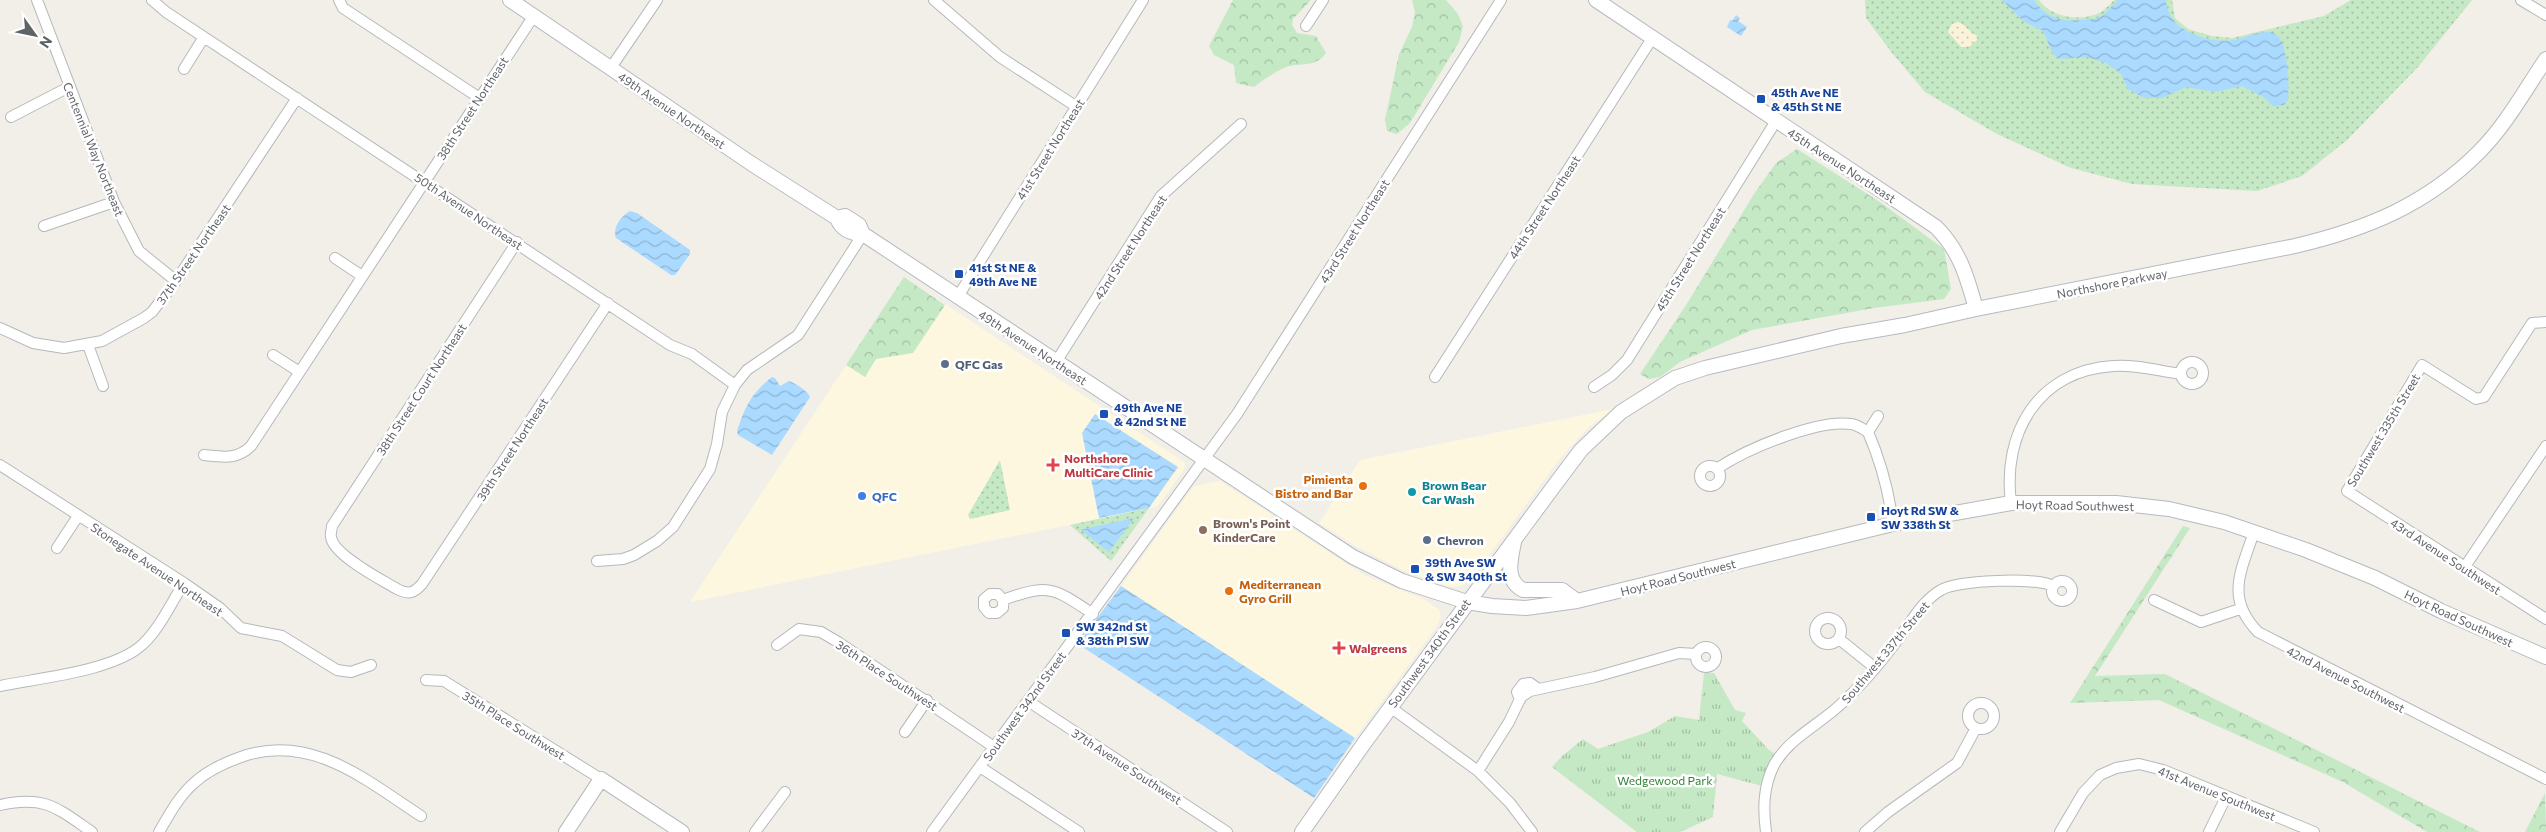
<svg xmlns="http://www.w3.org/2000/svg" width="2546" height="832" font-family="Commissioner,sans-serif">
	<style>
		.commercial { fill: #fef7e0 }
		.grass { fill: url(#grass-dots) }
		.forest { fill: url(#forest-crowns) }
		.sand { fill: url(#sand-dots) }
		.park { fill: url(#park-tufts) }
		.water { fill: url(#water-waves) }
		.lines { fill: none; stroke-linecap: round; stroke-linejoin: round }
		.street-casing { stroke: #b5b8bc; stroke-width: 12 }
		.secondary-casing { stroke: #b6babf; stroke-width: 16 }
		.street { stroke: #fff; stroke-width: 10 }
		.secondary { stroke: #fff; stroke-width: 14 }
		.transit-dot { fill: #1a4fb4; stroke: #fff; stroke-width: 2 }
		.service-dot { fill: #5c6f8a; stroke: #fff; stroke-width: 2 }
		.health-dot { fill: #e0444e; stroke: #fff; stroke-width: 2 }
		.food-dot { fill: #e8710a; stroke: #fff; stroke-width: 2 }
		.culture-dot { fill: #0f9aa8; stroke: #fff; stroke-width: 2 }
		.shop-dot { fill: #3f7fe0; stroke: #fff; stroke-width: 2 }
		.education-dot { fill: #8d6e63; stroke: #fff; stroke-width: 2 }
		.labels { text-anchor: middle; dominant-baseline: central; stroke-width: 5; stroke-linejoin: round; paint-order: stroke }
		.transit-label { font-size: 12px; font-weight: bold; fill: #164399; stroke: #fff; text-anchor: start }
		.street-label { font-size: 12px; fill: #5f6368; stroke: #fff }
		.service-label { font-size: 12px; font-weight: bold; fill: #4e5e75; stroke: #fff; text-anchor: start }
		.health-label { font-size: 12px; font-weight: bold; fill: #be3a42; stroke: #fff; text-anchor: start }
		.food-label { font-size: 12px; font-weight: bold; fill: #c56008; stroke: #fff; text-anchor: end }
		.culture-label { font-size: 12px; font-weight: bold; fill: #0d838f; stroke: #fff; text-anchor: start }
		.shop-label { font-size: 12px; font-weight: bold; fill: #366cbe; stroke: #fff; text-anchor: start }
		.education-label { font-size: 12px; font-weight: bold; fill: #785e54; stroke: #fff; text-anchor: start }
		.park-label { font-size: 12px; fill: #348238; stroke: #fff }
	</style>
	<defs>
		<pattern id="grass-dots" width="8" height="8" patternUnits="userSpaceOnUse" patternTransform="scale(1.25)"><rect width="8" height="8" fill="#c5e8c5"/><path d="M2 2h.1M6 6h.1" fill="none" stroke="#a3c0a4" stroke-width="1.8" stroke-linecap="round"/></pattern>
		<pattern id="forest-crowns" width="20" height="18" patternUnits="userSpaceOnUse" patternTransform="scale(1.25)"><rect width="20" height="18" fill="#c5e8c5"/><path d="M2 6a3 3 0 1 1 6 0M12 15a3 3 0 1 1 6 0" fill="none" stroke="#a3c0a4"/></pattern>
		<pattern id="sand-dots" width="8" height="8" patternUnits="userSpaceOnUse" patternTransform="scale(1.25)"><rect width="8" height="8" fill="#fbf3d9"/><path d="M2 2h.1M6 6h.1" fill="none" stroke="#cec8b4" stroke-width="1.8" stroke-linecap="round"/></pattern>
		<pattern id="park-tufts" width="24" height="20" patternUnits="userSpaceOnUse" patternTransform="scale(1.25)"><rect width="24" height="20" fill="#c5e8c5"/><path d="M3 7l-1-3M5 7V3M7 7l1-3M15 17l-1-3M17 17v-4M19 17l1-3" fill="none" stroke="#a3c0a4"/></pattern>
		<pattern id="water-waves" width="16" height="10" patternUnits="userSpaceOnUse" patternTransform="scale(1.25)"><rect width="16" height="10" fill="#aadaff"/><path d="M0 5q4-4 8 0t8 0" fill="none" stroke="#8eb4d2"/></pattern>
	</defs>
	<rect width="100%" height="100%" fill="#f1efe8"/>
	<path class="commercial" d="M904 277 1184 462 1185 468 1157 507 690 602Z
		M1613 409 1588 428 1561 457 1472 578 1462 586 1450 587 1404 571 1352 544 1319 523 1360 460Z
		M1220 481 1364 575 1425 600 1439 610 1441 616 1437 626 1355 738 1121 586 1194 486Z"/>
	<path class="grass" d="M1865 0H2039C2050 17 2080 22 2099 13 2104 11 2110 4 2114 0H2172L2175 18 2188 29 2212 36 2232 38 2324 16 2351 0H2472L2418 67 2347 140 2302 176 2257 191 2132 184 2071 168 1997 134 1925 92 1892 53 1866 18Z
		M1000 460 1010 510 970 519 968 515Z
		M1149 508 1111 561 1070 525Z"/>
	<path class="forest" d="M1233 0H1311L1293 19 1292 25 1297 33 1316 36 1326 53C1315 69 1300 61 1284 68 1273 73 1263 80 1254 87L1236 83 1234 65 1214 55 1209 46Z
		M1412 0H1446L1458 14 1463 26 1459 42 1410 123 1397 134 1387 131 1385 120 1399 54 1412 27 1415 12Z
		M1797 149 1880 202 1944 249 1951 289 1944 299 1874 308 1752 330 1680 362 1660 377 1649 379 1640 374 1688 302 1754 194 1776 163Z
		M904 277 945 305 913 353 876 359 865 377 846 365Z
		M2183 526 2190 528 2095 676 2165 674 2480 832H2427L2343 782 2159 700 2070 703Z
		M2545 793 2546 832H2525Z"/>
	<path class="sand" d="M1958 22C1967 25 1969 33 1978 36L1977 40 1969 47H1961L1948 32 1952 24Z"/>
	<path class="park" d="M1704 673H1714L1735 710 1746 713 1742 721 1769 750 1779 756 1766 787 1717 774 1713 817 1680 832H1637L1552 767 1562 756 1583 739 1598 749 1648 732 1675 716 1699 720Z"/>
	<path class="water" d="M2002 0H2034C2045 17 2061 22 2081 20 2086 19 2092 20 2097 18 2106 15 2111 7 2117 0H2166C2167 31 2209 44 2234 40 2246 38 2264 28 2275 34 2289 42 2289 86 2288 100L2284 105 2273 106 2262 96 2242 86 2215 92 2186 87 2162 98H2144L2128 89 2121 74 2106 63 2087 57 2061 59 2053 54 2043 31 2023 21Z
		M1736 15 1740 18 1738 21 1747 27 1741 36 1727 27 1730 20 1732 21Z
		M630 211 637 213 690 250V254L675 275H671L616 238C612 228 621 216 630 211Z
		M772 377 775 378 780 386 789 381C796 384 807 390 810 397L772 455 738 435 737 431C746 405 750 395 772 377Z
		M1095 414 1178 467 1149 508 1099 518 1082 433Z
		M1134 518 1109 552 1081 530 1084 529Z
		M1121 586 1355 738 1314 798 1078 644Z"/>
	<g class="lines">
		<g class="street-casing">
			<path id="street" d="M37 0 114 202 139 251 176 281
				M152 0 166 12 670 345 692 354 735 385
				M339 0 343 8 478 97
				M934 0 1000 57 1077 107
				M2521 0 2546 15
				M1306 26 1323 0
				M184 69 204 37
				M610 69 657 0
				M11 117 69 87
				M44 226 114 202
				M517 242 332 526C332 529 330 534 331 537 333 555 382 580 397 589 409 595 414 593 422 584L608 303
				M335 258 362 276
				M957 298 1143 0
				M2546 322 2532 323 2484 397 2476 399 2422 365 2347 491 2546 619
				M0 328 33 343 64 348 102 341 144 318 152 312 176 281 297 98
				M88 345 103 386
				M273 355 298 371
				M1056 362 1161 196 1241 124
				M2181 373a11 11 0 1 1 22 0a11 11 0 1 1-22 0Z
				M1435 377 1653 37
				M1594 387 1612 375 1627 360 1776 121
				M1868 432 1878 416
				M204 455C223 457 237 460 251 446L533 17
				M0 465 184 583 220 608 241 628 282 636 337 670 351 672 371 665
				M1700 476a10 10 0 1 1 20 0a10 10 0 1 1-20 0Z
				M1718 468C1747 449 1817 419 1851 424 1858 425 1863 429 1868 432 1881 462 1889 492 1893 524
				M2011 503C2002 433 2038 371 2113 366 2135 364 2159 371 2181 374
				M2254 532C2241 571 2225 598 2258 632L2546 779
				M57 548 78 516
				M597 561 623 559 634 555 657 541 673 527 710 469 717 444 722 412 735 385 747 370 798 335 863 234
				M2464 568 2546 446
				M2052 591a10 10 0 1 1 20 0a10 10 0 1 1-20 0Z
				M1003 600V608L997 613H989L984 607V599L990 594H998L1003 600C1049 583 1054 588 1093 614
				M2154 600 2201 622 2240 609
				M1815 631a13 13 0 1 1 26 0a13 13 0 1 1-26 0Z
				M1839 639 1874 667
				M777 645 799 629 821 632 838 642 994 747
				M1696 657a10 10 0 1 1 20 0a10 10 0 1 1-20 0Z
				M426 680 444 681 601 779
				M0 686C39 678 115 671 143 644 160 628 171 603 184 583
				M1520 700 1517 692 1523 684 1530 683 1537 688
				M1028 701 1227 832
				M1968 716a13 13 0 1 1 26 0a13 13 0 1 1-26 0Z
				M1390 707 1478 771 1510 803 1532 832
				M905 732 927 700
				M980 767 1079 832
				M1478 771 1509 722 1521 697 1530 691 1595 677 1679 653 1696 654
				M0 805C45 795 57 808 92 832
				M159 832C169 815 179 796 194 783 208 770 224 763 241 757 310 732 366 780 421 816
				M755 832 785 792
				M932 832 1237 414 1501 0
				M1766 832C1763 809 1763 787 1774 765 1789 738 1819 725 1841 704 1862 685 1882 661 1899 638 1912 621 1922 601 1941 590 1957 580 2037 577 2053 586
				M1865 832 1888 812 1957 763 1976 728
				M2060 832 2083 793 2100 775 2116 768 2139 764 2163 770 2314 832
				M2209 832 2226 797"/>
		</g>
		<g class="secondary-casing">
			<path id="secondary" d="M510 0 752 164 837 218C841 229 851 234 863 234
				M1596 0 1936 227C1960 251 1967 277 1976 309
				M837 218 845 216 859 225 863 234 1353 557 1402 581 1467 602 1492 606 1526 608 1577 601 1893 524 2011 503H2116L2169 509 2224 522 2306 550 2375 578 2441 611 2546 657
				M1514 542C1511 559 1504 580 1523 590H1562L1577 601
				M566 832 601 779 682 832
				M1302 832 1365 742 1554 486 1581 450 1621 412 1675 378 1705 368 1841 336 1905 325 1976 309 2295 246C2367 229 2426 205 2479 152 2506 125 2525 90 2546 59"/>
		</g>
		<use href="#street" class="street"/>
		<use href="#secondary" class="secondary"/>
	</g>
	<g class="transit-dot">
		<rect x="1756" y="94" width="10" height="10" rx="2.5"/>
		<rect x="954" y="269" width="10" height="10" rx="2.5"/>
		<rect x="1099" y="409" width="10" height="10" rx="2.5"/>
		<rect x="1866" y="512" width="10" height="10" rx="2.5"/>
		<rect x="1410" y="564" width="10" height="10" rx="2.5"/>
		<rect x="1061" y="628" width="10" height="10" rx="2.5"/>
	</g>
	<g class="service-dot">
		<circle cx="945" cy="364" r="5"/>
		<circle cx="1427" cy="540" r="5"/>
	</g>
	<g class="health-dot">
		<path d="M1050.5 457.5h5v5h5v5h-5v5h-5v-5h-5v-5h5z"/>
		<path d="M1336.5 640.5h5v5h5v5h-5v5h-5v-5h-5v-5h5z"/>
	</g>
	<g class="food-dot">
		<circle cx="1363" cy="486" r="5"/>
		<circle cx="1229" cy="591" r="5"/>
	</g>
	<circle class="culture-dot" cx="1412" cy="492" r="5"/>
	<circle class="shop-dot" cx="862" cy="496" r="5"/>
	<circle class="education-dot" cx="1203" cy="530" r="5"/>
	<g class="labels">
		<g class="transit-label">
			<text x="1771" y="92">45th Ave NE<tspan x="1771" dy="14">&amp; 45th St NE</tspan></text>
			<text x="969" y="267">41st St NE &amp;<tspan x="969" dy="14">49th Ave NE</tspan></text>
			<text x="1114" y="407">49th Ave NE<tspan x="1114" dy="14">&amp; 42nd St NE</tspan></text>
			<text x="1881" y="510">Hoyt Rd SW &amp;<tspan x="1881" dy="14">SW 338th St</tspan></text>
			<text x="1425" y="562">39th Ave SW<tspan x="1425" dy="14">&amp; SW 340th St</tspan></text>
			<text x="1076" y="626">SW 342nd St<tspan x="1076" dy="14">&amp; 38th Pl SW</tspan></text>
		</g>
		<g class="street-label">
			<text transform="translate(472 108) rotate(-57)">38th Street Northeast</text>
			<text transform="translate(672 110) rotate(34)">49th Avenue Northeast</text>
			<text transform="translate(94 149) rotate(68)">Centennial Way Northeast</text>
			<text transform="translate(1050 149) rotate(-58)">41st Street Northeast</text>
			<text transform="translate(1842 165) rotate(33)">45th Avenue Northeast</text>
			<text transform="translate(1544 207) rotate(-57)">44th Street Northeast</text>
			<text transform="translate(469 211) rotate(34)">50th Avenue Northeast</text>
			<text transform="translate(1354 231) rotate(-58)">43rd Street Northeast</text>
			<text transform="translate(1130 247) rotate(-57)">42nd Street Northeast</text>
			<text transform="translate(193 254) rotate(-55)">37th Street Northeast</text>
			<text transform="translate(1690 259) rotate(-58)">45th Street Northeast</text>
			<text transform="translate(2112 283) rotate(-11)">Northshore Parkway</text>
			<text transform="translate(1033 347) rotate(33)">49th Avenue Northeast</text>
			<text transform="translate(421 389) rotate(-57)">38th Street Court Northeast</text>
			<text transform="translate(2383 430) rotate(-59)">Southwest 335th Street</text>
			<text transform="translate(512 449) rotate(-57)">39th Street Northeast</text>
			<text transform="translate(2075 505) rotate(1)">Hoyt Road Southwest</text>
			<text transform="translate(2446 556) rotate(33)">43rd Avenue Southwest</text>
			<text transform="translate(157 569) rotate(34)">Stonegate Avenue Northeast</text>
			<text transform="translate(1678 577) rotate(-14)">Hoyt Road Southwest</text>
			<text transform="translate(2459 618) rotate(25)">Hoyt Road Southwest</text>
			<text transform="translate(1885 652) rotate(-50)">Southwest 337th Street</text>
			<text transform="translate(1429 653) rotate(-54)">Southwest 340th Street</text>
			<text transform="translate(887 675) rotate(33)">36th Place Southwest</text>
			<text transform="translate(2346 679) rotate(27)">42nd Avenue Southwest</text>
			<text transform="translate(1024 706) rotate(-54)">Southwest 342nd Street</text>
			<text transform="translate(514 725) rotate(32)">35th Place Southwest</text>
			<text transform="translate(1127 766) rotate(33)">37th Avenue Southwest</text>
			<text transform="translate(2217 793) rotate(22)">41st Avenue Southwest</text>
		</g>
		<g class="service-label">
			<text x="955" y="364">QFC Gas</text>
			<text x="1437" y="540">Chevron</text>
		</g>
		<g class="health-label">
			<text x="1064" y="458">Northshore<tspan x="1064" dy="14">MultiCare Clinic</tspan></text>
			<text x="1349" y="648">Walgreens</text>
		</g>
		<g class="food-label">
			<text x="1353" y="479">Pimienta<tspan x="1353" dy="14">Bistro and Bar</tspan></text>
			<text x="1239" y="584" text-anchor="start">Mediterranean<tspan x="1239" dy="14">Gyro Grill</tspan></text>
		</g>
		<g class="culture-label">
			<text x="1422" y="485">Brown Bear<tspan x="1422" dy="14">Car Wash</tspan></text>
		</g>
		<g class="shop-label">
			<text x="872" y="496">QFC</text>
		</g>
		<g class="education-label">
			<text x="1213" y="523">Brown's Point<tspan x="1213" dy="14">KinderCare</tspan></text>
		</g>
		<g class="park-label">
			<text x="1665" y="780">Wedgewood Park</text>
		</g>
	</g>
	<g transform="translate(35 35) rotate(123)" stroke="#ffffff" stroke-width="4" paint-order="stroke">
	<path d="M0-4L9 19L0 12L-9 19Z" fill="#5f6368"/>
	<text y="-8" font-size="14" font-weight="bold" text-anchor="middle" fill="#5f6368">N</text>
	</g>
</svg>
